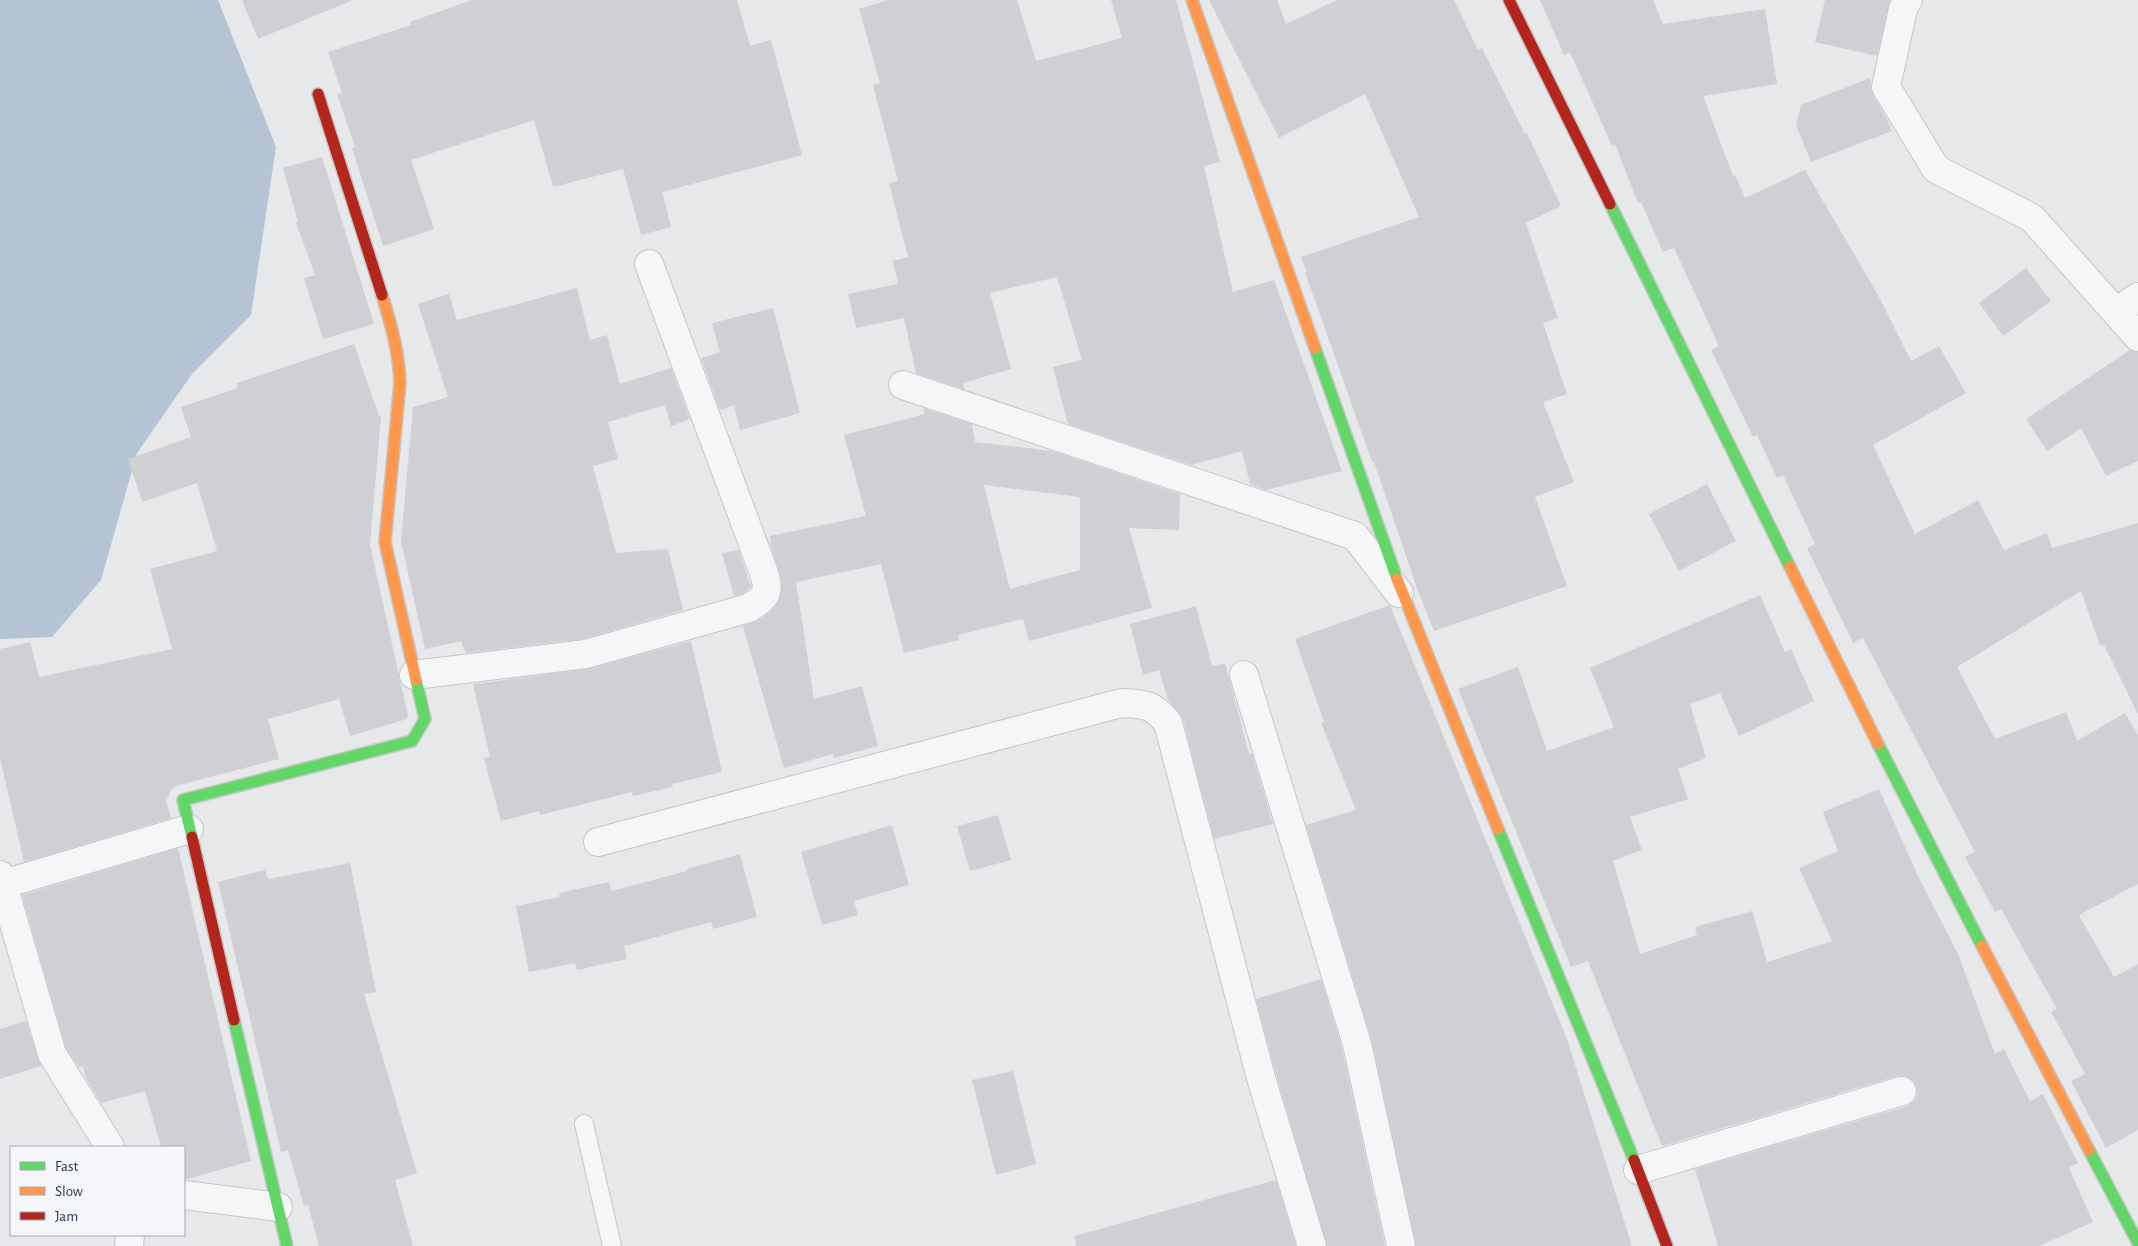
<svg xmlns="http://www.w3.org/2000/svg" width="2138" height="1246" font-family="'Alegreya Sans',sans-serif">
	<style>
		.water { fill: #b4c4d5 }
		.building { fill: #ced0d3; fill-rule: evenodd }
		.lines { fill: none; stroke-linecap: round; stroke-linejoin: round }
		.lane-casing { stroke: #c4c6c8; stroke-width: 20 }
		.street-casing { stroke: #c4c6c8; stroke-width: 30 }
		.fast-casing { stroke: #c4c6c8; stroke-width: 14 }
		.slow-casing { stroke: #c4c6c8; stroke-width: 14 }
		.jam-casing { stroke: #c4c6c8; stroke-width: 14 }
		.lane { stroke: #f5f6f7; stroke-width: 18 }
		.street { stroke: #f5f6f7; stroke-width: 28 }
		.fast { stroke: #63d668; stroke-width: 11 }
		.slow { stroke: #ff974d; stroke-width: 11 }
		.jam { stroke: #b3261e; stroke-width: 11 }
	</style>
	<rect width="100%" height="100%" fill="#e6e8ea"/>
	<path class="water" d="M0 0H218L276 147 251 315 192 374 137 453 101 580 52 637 0 639Z"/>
	<path class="building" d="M242 0H351V1L258 39Z
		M472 0H737L750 46 771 40 802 155 662 192 671 227 641 235 623 169 553 187 534 120 411 160 434 229 383 246 352 148 355 147 337 94 342 93 328 52 411 25 410 22Z
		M888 0H1017L1036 61 1122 38 1111 0H1176L1220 162 1204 166 1233 292 1274 280 1342 471 1266 490 1250 484 1242 451 1192 465 1068 424 1053 367 1082 360 1057 277 990 293 1011 369 963 383 964 389 916 373 904 318 856 328 848 294 898 284 893 261 908 257 889 183 898 181 873 85 880 83 859 9Z
		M1209 0H1277L1286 24 1337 0H1454L1478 50 1482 48 1525 134 1527 133 1561 206 1526 223 1558 318 1543 323 1567 394 1543 402 1574 482 1535 497 1567 586 1434 631 1418 591 1374 462H1372L1305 272H1307L1301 257 1419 217 1365 94 1279 138Z
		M1540 0H1653L1663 24 1765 9 1777 84 1703 96 1733 176 1735 175 1745 198 1805 170 1878 295 1911 361 1939 346 1966 393 1873 445 1915 534 1978 500 2004 550 2047 533 2052 548 2138 523V714L2104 645 2100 646 2081 591 1957 667 1995 739 2066 712 2077 741 2125 713 2138 735V884L2079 915 2114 977 2138 964V1130L2106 1148 2071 1081 2085 1074 2051 1012 2057 1009 2001 909 1995 912 1965 857 1975 852 1863 638 1853 643 1807 548 1815 544 1783 475 1777 478 1757 435 1753 437 1711 350 1719 346 1674 248 1663 252 1641 202 1638 203 1615 144 1612 146 1570 52 1564 55Z
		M1825 0H1890L1877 56 1815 42Z
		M1870 78 1873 95 1886 118 1892 131 1811 162 1796 125 1801 105Z
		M322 157 374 324 323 339 304 278 315 275 296 223 298 222 283 168Z
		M2026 268 2051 301 2003 336 1979 303Z
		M577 288 590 340 607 335 620 384 671 368 690 419 671 426 665 405 608 422 618 459 593 466 616 553 668 549 683 610 583 639 466 653 461 641 425 649 401 541 413 407 448 397 418 304 449 294 457 320Z
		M773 308 800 413 740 430 734 405 720 410 701 358 720 352 712 323Z
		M354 344 379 416H381L370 545 408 716 407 719 350 736 339 699 268 719 279 759 179 785 172 789 166 801 171 818 24 862 0 758V649L30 642 39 677 172 649 150 569 217 551 197 483 142 502 128 459 191 437 181 407 238 388 237 383Z
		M2130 350 2138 352V461L2106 476 2081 428 2047 451 2026 419Z
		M923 408 972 424 975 442 1052 451 1180 494 1179 530 1129 528 1152 608 1029 641 1023 619 958 635 959 640 904 653 881 564 796 582 814 699 862 686 878 746 834 758 833 754 784 768 743 626 757 621 769 613 776 606 781 595V578L770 543H771L770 536 866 516 844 435 925 414ZM984 485 1080 497V570L1010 589Z
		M1707 484 1736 541 1679 571 1649 514Z
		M739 550 751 587 742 594 734 596 722 553Z
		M1760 595 1785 652 1791 649 1814 701 1739 736 1720 693 1690 704 1706 758 1678 769 1688 799 1630 817 1642 850 1613 861 1640 954 1697 935 1695 927 1752 911 1767 962 1832 941 1799 868 1838 851 1823 812 1879 789 1919 878 1958 954 1995 1054 2004 1049 2030 1101 2043 1094 2078 1163 2069 1168 2093 1222 2039 1246H1718L1695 1169 1907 1106 1914 1101 1917 1095V1087L1913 1080 1905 1076H1898L1662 1146 1588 961 1571 967 1458 689 1518 667 1547 751 1614 727 1590 668Z
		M1390 605 1567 1039 1632 1246H1416L1372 1041 1306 825 1356 810 1321 723 1324 722 1295 639Z
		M1196 606 1212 666 1225 663 1249 754H1252L1273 824 1214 839 1183 719 1168 700 1159 670 1143 675 1130 624Z
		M691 641 722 772 672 784 673 787 633 796 632 792 540 815 539 811 501 821 484 758 490 757 473 684 588 669Z
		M998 815 1011 860 970 871 957 826Z
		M892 825 909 885 854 901 858 915 822 925 801 852Z
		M178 848 251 1161 184 1180V1147H161L145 1091 101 1103 86 1078 83 1066 79 1067 66 1048 22 895Z
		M740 854 757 917 713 929 711 922 624 946 627 959 577 970 575 963 529 972 516 906 560 897 559 893 609 882 611 891 687 871V869Z
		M350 863 376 992 364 994 417 1173 395 1180 413 1246H319L308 1205 304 1206 288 1150 281 1152 218 882 265 870 268 879Z
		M1321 979 1342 1048 1385 1246H1327L1276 1074 1256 999Z
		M26 1021 41 1066 0 1079V1029Z
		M1013 1071 1036 1164 996 1175 972 1080Z
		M1276 1180 1296 1246H1076L1075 1236Z"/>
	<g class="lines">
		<g class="lane-casing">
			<path id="lane" d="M584 1124 612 1246"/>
		</g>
		<g class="street-casing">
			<path id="street" d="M1908 0 1903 9 1886 87 1936 169 2032 218 2138 337
				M2116 312 2138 297
				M903 385 1355 536 1399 593
				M414 675 586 654 749 608C766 597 770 594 764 573L649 264
				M1244 675 1357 1044 1401 1246
				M598 842 1121 703C1145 704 1153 704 1168 723L1261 1078 1312 1246
				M0 875 52 1054 110 1147
				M0 885 189 829
				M1638 1170 1902 1091
				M184 1195 278 1207
				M129 1246 130 1235"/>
		</g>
		<g class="fast-casing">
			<path id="fast" d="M1610 204 1790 567
				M1315 348 1397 579
				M1878 744 1982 946
				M1498 829 1634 1160
				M192 837 183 800 412 741 425 719 416 680
				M234 1020 287 1246
				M2089 1150 2138 1243"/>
		</g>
		<g class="slow-casing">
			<path id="slow" d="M1192 0 1315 348
				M382 295C391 324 399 352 400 383L385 542 416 680
				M1790 567 1878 744
				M1397 579 1498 829
				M1982 946 2089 1150"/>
		</g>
		<g class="jam-casing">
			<path id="jam" d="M1509 0 1610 204
				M318 94 382 295
				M192 837 234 1020
				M1634 1160 1667 1246"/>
		</g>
		<use href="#lane" class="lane"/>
		<use href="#street" class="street"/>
		<use href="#fast" class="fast"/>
		<use href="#slow" class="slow"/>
		<use href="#jam" class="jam"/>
	</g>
	<rect x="10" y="1146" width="175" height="90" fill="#f4f6f9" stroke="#a4a8b1"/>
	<rect x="20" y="1162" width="25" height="8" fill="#63d668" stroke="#a4a8b1"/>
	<text x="55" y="1171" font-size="15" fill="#2b3445">Fast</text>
	<rect x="20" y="1187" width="25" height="8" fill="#ff974d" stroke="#a4a8b1"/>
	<text x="55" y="1196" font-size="15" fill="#2b3445">Slow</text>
	<rect x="20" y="1212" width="25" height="8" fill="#b3261e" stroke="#a4a8b1"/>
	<text x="55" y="1221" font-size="15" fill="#2b3445">Jam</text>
</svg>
